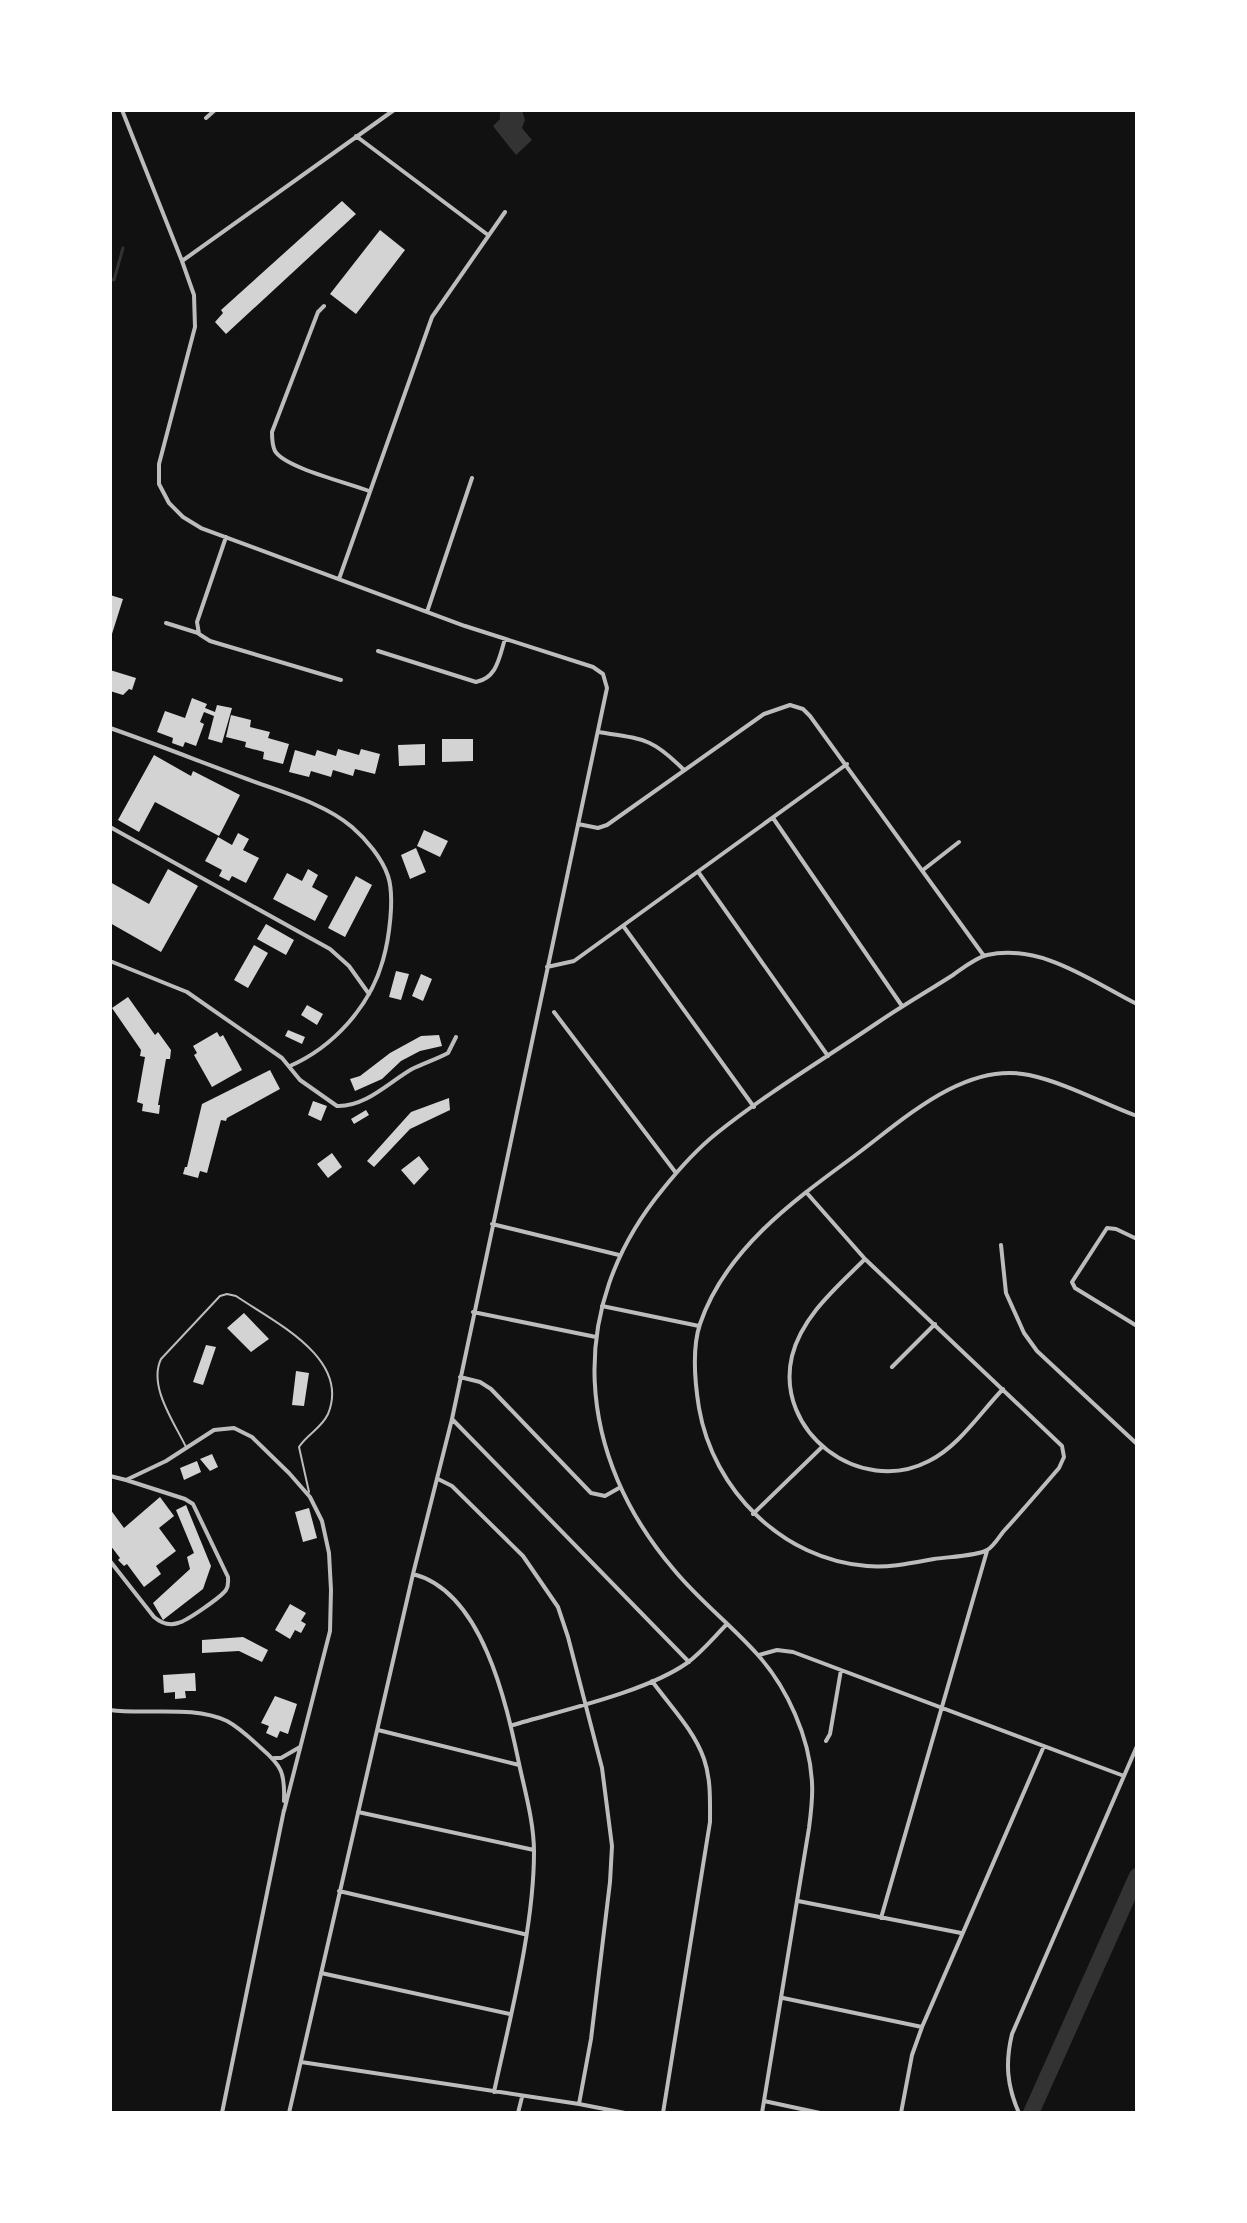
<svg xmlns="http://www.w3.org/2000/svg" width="1247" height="2223" font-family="'Space Grotesk',sans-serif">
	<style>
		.water { fill: #333 }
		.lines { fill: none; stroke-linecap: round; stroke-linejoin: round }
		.stream { stroke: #333; stroke-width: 3 }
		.river { stroke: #333; stroke-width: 16 }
		.building { fill: #d3d3d3 }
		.service { stroke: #bcbcbc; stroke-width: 2 }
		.minor { stroke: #bcbcbc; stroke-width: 4 }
	</style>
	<rect width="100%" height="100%" fill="#111"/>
	<path class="water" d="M503 110H522L525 120 522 128 532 140 516 155 493 126 500 119V112Z"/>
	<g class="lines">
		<path class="stream" d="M110 279 114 280 123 248"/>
		<path class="river" d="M1031 2113 1137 1876"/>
	</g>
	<path class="building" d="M342 201 356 214 226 334 215 322 223 313 221 310Z
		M380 230 405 250 356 314 330 294Z
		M110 595 123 599 111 637H110Z
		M110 670 136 678 132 690 129 689 123 695 110 691Z
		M192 698 207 704 205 708 215 712 217 705 232 708 222 743 208 739 214 716 204 712 200 722 204 724 196 746 185 742 183 747 172 743 173 738 157 732 165 711 185 718Z
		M231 715 251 720 250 727 270 732 268 738 289 744 283 764 263 759 264 752 245 747 246 742 226 737Z
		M442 739H473V761L442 762Z
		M425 744V765L399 766 398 745Z
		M338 749 359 755 361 749 380 754 375 774 355 769 353 776 333 770 331 777 311 771 309 777 289 772 295 750 315 756 317 750 336 756Z
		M154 755 191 776 193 771 240 795 219 836 155 802 139 832 118 820Z
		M424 830 448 841 440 857 417 846Z
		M238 833 249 839 243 850 259 858 246 883 232 876 229 881 219 876 222 870 205 861 218 837 232 845Z
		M416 848 426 872 410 879 401 855Z
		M168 869 198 886 161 952 110 923V882L149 904Z
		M308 869 318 875 312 887 328 896 315 921 273 899 287 873 302 881Z
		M356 876 372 885 345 937 328 928Z
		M266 924 294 940 286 955 257 939Z
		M254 945 268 953 248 988 234 980Z
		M396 971 409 974 401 1000 389 997Z
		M421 974 432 979 423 1001 412 996Z
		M128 997 155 1035 158 1032 171 1050 170 1059H166L158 1105H160L159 1114 142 1111 143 1104 137 1102 145 1057 140 1056 141 1050 112 1008Z
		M307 1005 323 1014 317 1025 301 1015Z
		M288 1030 305 1037 302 1044 285 1036Z
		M217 1032 220 1037 223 1035 242 1070 212 1087 194 1055 197 1053 193 1046Z
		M439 1035 442 1046 420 1051 401 1061 382 1079 355 1091 350 1079 360 1076 390 1053 421 1036Z
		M270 1070 280 1089 227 1118 226 1121 221 1120 207 1173 200 1171 198 1178 183 1174 185 1167H187L202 1104Z
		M449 1098 450 1110 410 1129 374 1167 367 1161 411 1112Z
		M313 1101 327 1106 321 1121 308 1115Z
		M366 1110 369 1115 354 1124 351 1119Z
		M332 1153 342 1167 328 1178 317 1164Z
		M419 1156 429 1169 414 1185 401 1170Z
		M244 1313 269 1339 251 1352 227 1328Z
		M206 1345 216 1347 203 1385 193 1382Z
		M296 1371 309 1373 304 1406 292 1405Z
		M212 1454 218 1467 210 1471 200 1459Z
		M197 1461 201 1472 184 1480 180 1468Z
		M160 1497 174 1516 159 1528 176 1551 156 1566 161 1574 144 1587 127 1564 124 1566 118 1560 120 1558 110 1545V1509L124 1528Z
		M186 1505 211 1566 203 1589 163 1620 153 1603 190 1569 187 1557 194 1553 176 1510Z
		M309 1508 317 1538 303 1542 295 1512Z
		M290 1604 306 1613 301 1621 306 1624 301 1633 295 1630 290 1639 275 1630Z
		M243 1637 268 1650 262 1662 239 1651 202 1653V1640Z
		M195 1673 196 1691H185L186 1698 175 1699V1692L164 1693 163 1675Z
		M275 1696 297 1704 288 1734 280 1731 277 1738 266 1733 269 1726 261 1723Z"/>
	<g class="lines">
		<path class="service" d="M186 1447C174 1422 148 1386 161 1359L220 1296 227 1294 236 1296C274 1322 351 1358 328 1414 321 1429 307 1434 299 1447L309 1492"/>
		<path class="minor" d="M122 110 182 261 194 295 195 327 159 464V484L169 503 183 517 201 528 465 626 593 667 603 674 607 688 452 1419 413 1574 289 2113
			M206 118 215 110
			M356 136 488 235
			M182 261 394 110
			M324 306 318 312 272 432C272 438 272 445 275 451 285 468 349 483 369 491
			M226 537 197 622 199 634 210 641 341 680
			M339 579 432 317 505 212
			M427 612 472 478
			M166 623 198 633
			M378 651 476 682C497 678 499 658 505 639
			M110 728C156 744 201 762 247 779 281 792 324 803 352 827 366 839 382 858 388 876 395 897 389 939 383 960 370 1007 333 1047 290 1066
			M598 732C643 739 651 737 684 770
			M773 818 902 1006
			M578 824 598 828 607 825 764 714 790 705 803 709 810 716 984 956
			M110 827 330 949 349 966 369 994
			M923 870 959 842
			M699 873 828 1056
			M624 927 754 1107
			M110 961 187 992 282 1058 300 1080 337 1106C366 1107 389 1082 412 1069 424 1063 437 1059 448 1053L456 1037
			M547 967 574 961 847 764
			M554 1012 676 1173
			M806 1192 865 1259 1062 1446 1064 1457 1059 1468C1041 1489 1022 1511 1003 1532 999 1537 993 1547 987 1550 978 1556 946 1557 934 1559 912 1563 889 1568 867 1566 783 1560 713 1490 699 1408 695 1383 692 1348 700 1324 725 1250 793 1201 853 1157 902 1121 964 1061 1029 1075 1066 1083 1102 1103 1137 1116
			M492 1224 619 1255
			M1137 1239 1116 1229 1107 1228 1072 1282 1075 1288 1137 1326
			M1001 1245 1006 1293 1024 1333 1037 1351 1137 1444
			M865 1259C837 1287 802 1316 792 1356 774 1432 860 1497 929 1461 959 1446 980 1413 1003 1389
			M602 1306 699 1326
			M473 1312 596 1337
			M892 1367 935 1324
			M460 1377 480 1382 491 1389 591 1493 605 1496 619 1488
			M452 1419 689 1662
			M110 1476 126 1480 166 1461 214 1430 234 1428 252 1437 289 1473 310 1497 322 1521 329 1553 331 1590 330 1631 284 1811
			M438 1479 452 1486 523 1556 558 1607 568 1637 602 1768 612 1846 610 1882 591 2039 579 2104
			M753 1514 821 1448
			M110 1561 154 1617C161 1623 169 1626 178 1623 187 1621 221 1597 226 1590 229 1585 228 1582 228 1577L193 1504 185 1499 126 1480
			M413 1574C484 1592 507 1707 520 1768 526 1795 534 1824 534 1852 534 1927 510 2018 494 2092
			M759 1655 777 1650 793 1652 1124 1776
			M652 1681C670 1706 694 1730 704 1759 711 1779 710 1801 710 1822L663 2113
			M110 1710C147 1715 192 1705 227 1721 240 1728 250 1738 261 1748 282 1766 285 1773 284 1801
			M513 1725C563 1710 646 1692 687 1663 702 1652 714 1637 727 1624
			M378 1730 519 1765
			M826 1741 830 1734 841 1670
			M274 1758H281L300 1747
			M358 1812 534 1850
			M339 1891 524 1934
			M798 1901 961 1933
			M881 1918 987 1551
			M321 1973 510 2014
			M783 1998 922 2027
			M301 2062 579 2104 625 2113
			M764 2101 820 2113
			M222 2113 284 1810
			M518 2113 522 2097
			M762 2113 809 1828C811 1813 813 1798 812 1783 810 1738 787 1687 757 1654 731 1625 700 1601 675 1571 576 1456 564 1309 663 1189 679 1169 697 1149 717 1133 767 1093 824 1059 877 1023 902 1006 928 991 953 975 963 968 975 958 987 955 1041 943 1091 981 1137 1004
			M901 2113 912 2055 922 2027 1044 1746
			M1019 2113C1007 2086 1005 2063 1012 2034L1137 1746"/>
	</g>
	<rect width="1247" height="2223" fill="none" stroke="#ffffff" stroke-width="224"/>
</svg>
